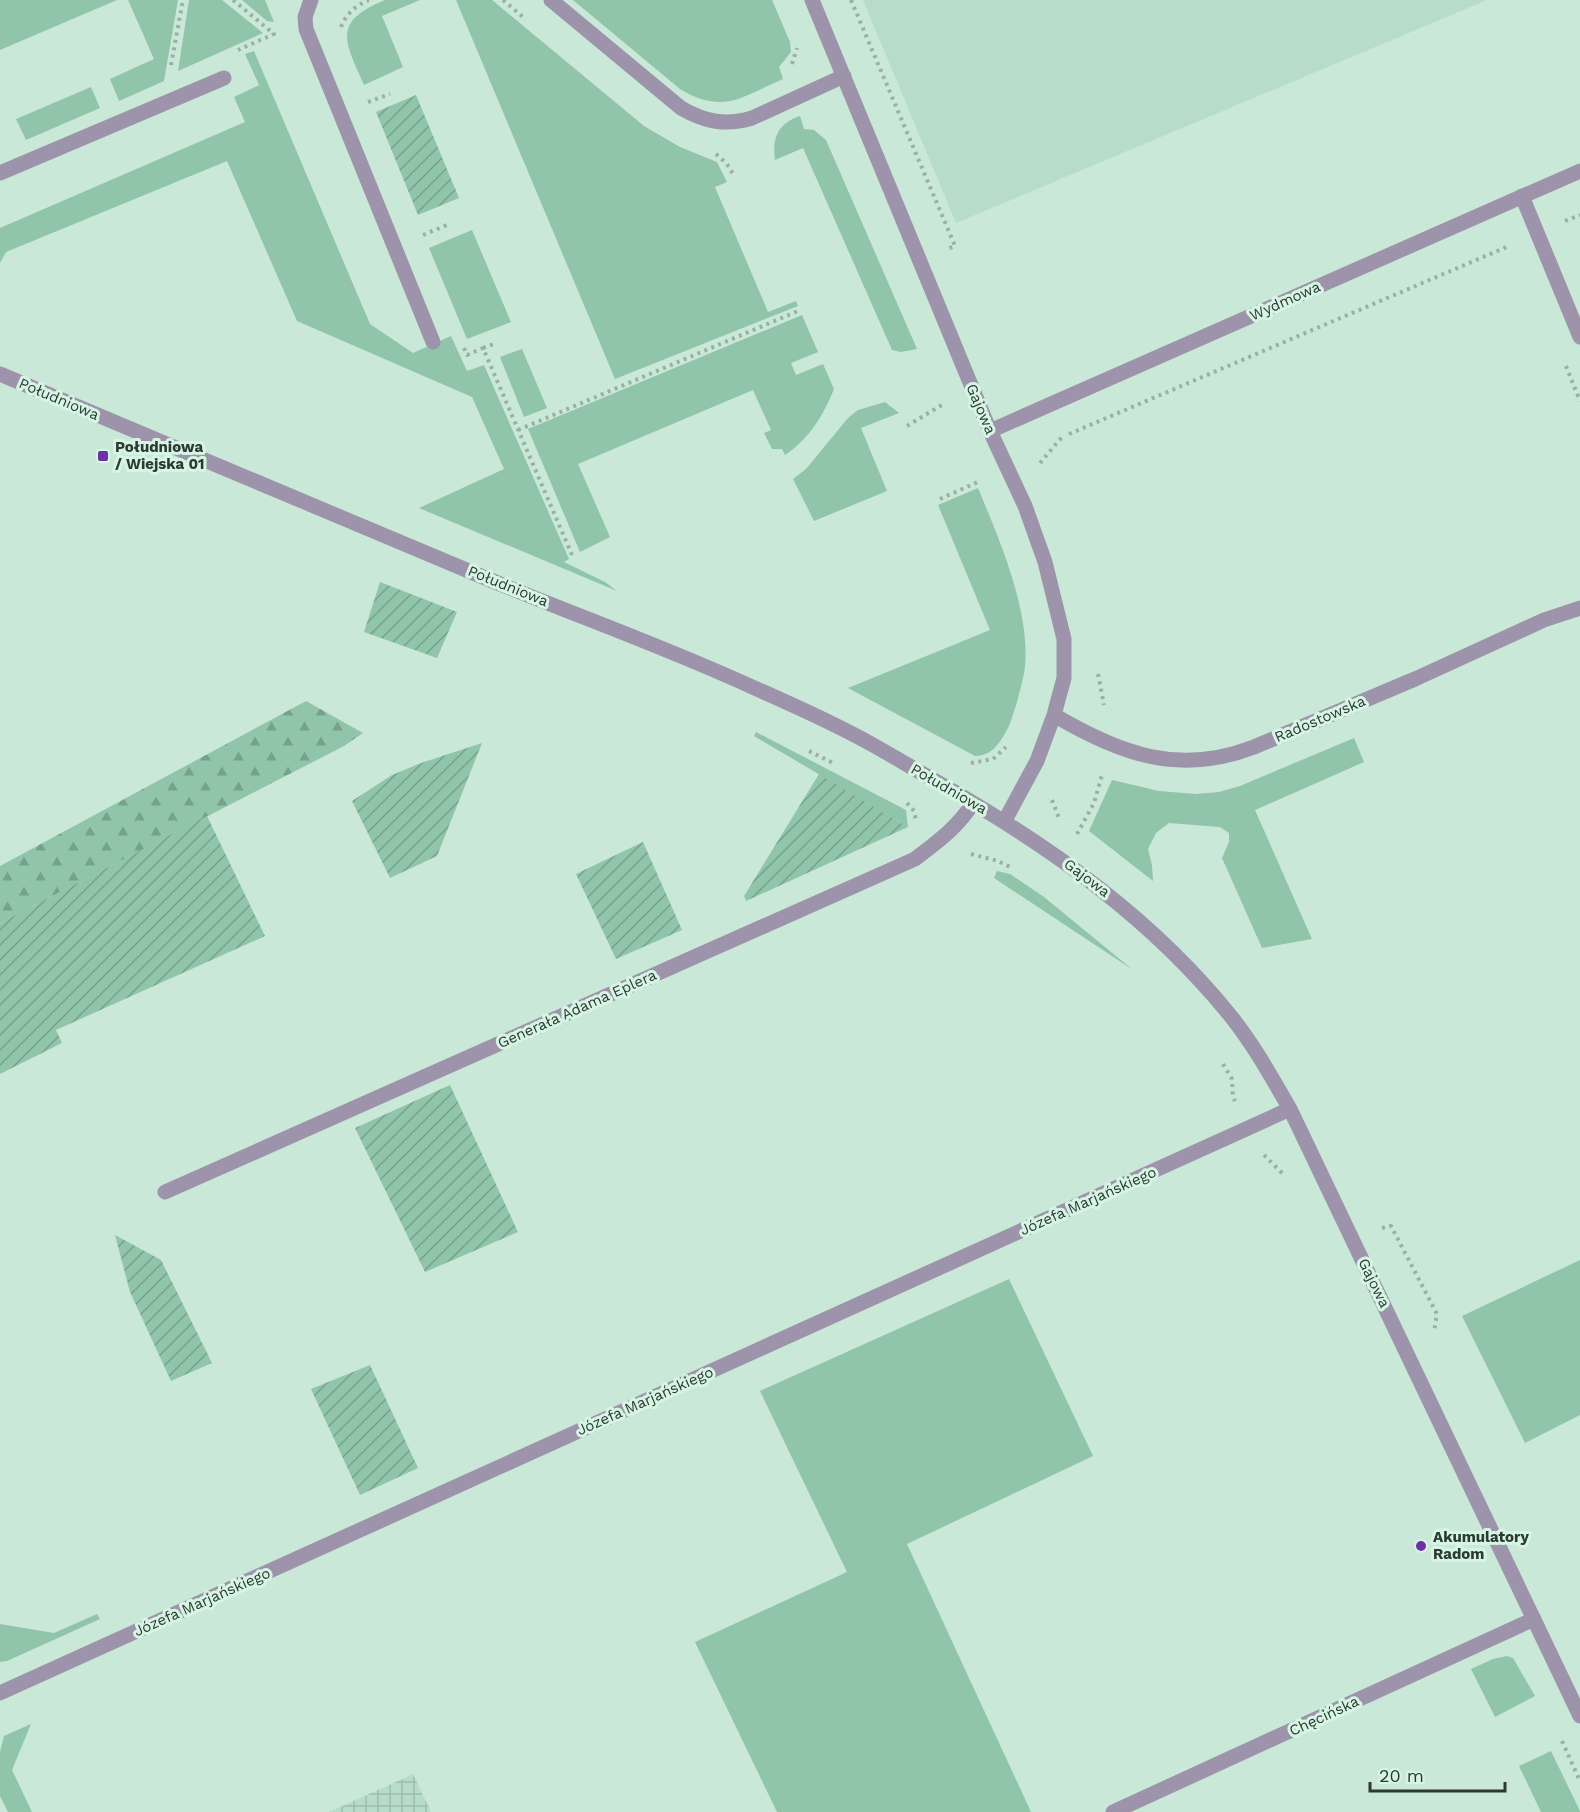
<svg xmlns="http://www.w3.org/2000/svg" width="1580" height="1812" font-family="'Work Sans',sans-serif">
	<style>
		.built { fill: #b7ddc8 }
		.industrial { fill: url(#industrial-grid) }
		.green { fill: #90c5a9 }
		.forest { fill: url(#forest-firs) }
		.garden { fill: url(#garden-furrows) }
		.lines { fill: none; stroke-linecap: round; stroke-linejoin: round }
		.path { stroke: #98b1a3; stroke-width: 4; stroke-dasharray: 3 4.5; stroke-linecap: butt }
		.minor { stroke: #9d94ab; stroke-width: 15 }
		.poi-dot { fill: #6d31a7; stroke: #d6f5e4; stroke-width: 2 }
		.labels { text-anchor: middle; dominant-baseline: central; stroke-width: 6; stroke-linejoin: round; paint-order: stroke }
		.street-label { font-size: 15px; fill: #2d3933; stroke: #d6f5e4 }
		.poi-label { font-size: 15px; font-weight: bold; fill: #2d3933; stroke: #d6f5e4; text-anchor: start }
	</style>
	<defs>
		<pattern id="industrial-grid" width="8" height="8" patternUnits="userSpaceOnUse" patternTransform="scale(1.5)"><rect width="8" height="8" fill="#b7ddc8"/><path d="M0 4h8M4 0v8" fill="none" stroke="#9ebeac"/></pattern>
		<pattern id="forest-firs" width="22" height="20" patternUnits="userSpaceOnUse" patternTransform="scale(1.5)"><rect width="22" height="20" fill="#90c5a9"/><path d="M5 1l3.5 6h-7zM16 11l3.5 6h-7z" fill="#76a18a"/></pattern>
		<pattern id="garden-furrows" width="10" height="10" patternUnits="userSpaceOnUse" patternTransform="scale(1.5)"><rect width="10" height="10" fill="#90c5a9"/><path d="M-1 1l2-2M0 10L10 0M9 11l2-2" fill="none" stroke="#76a18a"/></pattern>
	</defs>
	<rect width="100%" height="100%" fill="#c9e8d7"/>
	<path class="built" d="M863 0H1487L956 223Z"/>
	<path class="industrial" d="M413 1774 431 1812H329L396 1782Z"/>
	<path class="green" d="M0 0H117L0 50Z
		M128 0H178L164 81 119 101 110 79 154 59Z
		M189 0H222L263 33 178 71Z
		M242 0H265L274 22 267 21Z
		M385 0H420L382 16 403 67 364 85C345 42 331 22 385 0Z
		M456 0H492L644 126 680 147 717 162 727 182 715 187 768 312 796 301 798 306 615 379Z
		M573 0H772L790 42 791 52 779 67 783 79C741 97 723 115 680 89Z
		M254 51 370 324 413 353 451 336 467 371 484 365 569 559 564 562 605 582 617 591 419 508 504 469 472 397 297 321 227 161 6 252 0 263V228L245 122 234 97 259 85 245 54Z
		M91 87 100 108 26 140 16 119Z
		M800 116 804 129 814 130 826 140 917 349 901 352 892 350 803 148 775 160C772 138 778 123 800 116Z
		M472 230 511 322 467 339 429 248Z
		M802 315 818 352 791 363 796 375 823 364 834 389C823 416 809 439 785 455L782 449H772L764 433 771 430 753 390 578 464 610 537 580 552 528 429Z
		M522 349 547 408 524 417 500 357Z
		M885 402 899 413 861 428 887 491 814 521 793 479 806 469 848 418 858 410Z
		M978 488C999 539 1030 609 1025 666 1024 677 1020 690 1017 702 1014 711 1012 719 1008 728 1000 742 993 756 975 756L848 688 990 630 938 505Z
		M756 732 906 810 908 827 754 736Z
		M1354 738 1364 762 1255 810 1312 939 1262 948 1222 858 1229 842V833L1220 827 1169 823 1156 833 1148 849 1152 865 1153 881 1089 831 1112 780 1159 791 1196 794 1219 792 1240 786Z
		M997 871 1010 874 1044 897 1133 970 994 878Z
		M1580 1260V1415L1525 1443 1462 1316Z
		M1009 1279 1093 1456 907 1544 1031 1812H777L695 1642 847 1572 760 1391Z
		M97 1614 100 1619 7 1661 0 1662V1624L54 1633Z
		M1507 1656 1513 1658 1535 1696 1495 1717 1471 1669 1493 1659Z
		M31 1724 12 1770 32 1812H8L0 1796V1752L4 1736Z
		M1551 1751 1580 1811V1812H1541L1519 1766Z"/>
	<path class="forest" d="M306 701 363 733 344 746 0 923V866Z"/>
	<path class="garden" d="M416 95 459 198 418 215 376 112Z
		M380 582 457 612 437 658 364 632Z
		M482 743 437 856 390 878 352 801 392 775 421 763Z
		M819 774 908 827 746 901 744 896Z
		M207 816 265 936 56 1030 62 1043 0 1074V923Z
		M643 842 682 930 616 959 576 874Z
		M450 1085 518 1232 425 1272 355 1128Z
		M115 1235 161 1260 212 1363 171 1381 130 1292Z
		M370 1365 418 1468 360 1495 311 1389Z"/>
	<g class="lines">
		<path class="path" d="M233 0 274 34 238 50
			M503 0 523 17
			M851 0 955 246 947 249
			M341 27C346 14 356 5 369 0
			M792 64 797 48
			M171 65 183 0
			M368 102 390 94
			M716 154 727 164 733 174
			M1565 221 1580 215
			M423 235 447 225
			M464 348 467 355 483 348 572 555
			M483 348 494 344
			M1566 366 1580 401
			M907 426 945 403
			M518 430 798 311
			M1069 434 1509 246
			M1040 463 1062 437
			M940 499 980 481
			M1098 674 1104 705
			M809 751 835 764
			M971 763 993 759 1006 747
			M1052 800 1059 818
			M907 803 914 811 916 820
			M1077 834 1094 803 1102 775
			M971 854 998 861 1012 868
			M1223 1064 1232 1079 1233 1097 1235 1101
			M1264 1155 1284 1175
			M1382 1228 1391 1226 1437 1314 1434 1332
			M1562 1741 1580 1781"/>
		<path class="minor" d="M311 0 305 17 306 29 433 342
			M551 0 681 108C705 122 726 126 752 118L844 76
			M812 0 990 431 1025 506 1045 562 1064 639V678L1054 715 1037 761 1004 822
			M0 173 224 78
			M1522 196 1580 337
			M0 374C161 442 322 510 483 577 572 614 663 646 750 686 791 704 834 723 873 745 898 759 921 773 946 787 1054 849 1155 921 1233 1019 1255 1047 1272 1078 1290 1109L1580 1716
			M990 431 1580 171
			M1054 715C1120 754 1179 776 1254 747L1415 679 1544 620 1580 608
			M165 1192 915 859C937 842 958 827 973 803
			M0 1693 1290 1109
			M1113 1812 1534 1619"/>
	</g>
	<g class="poi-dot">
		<rect x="97" y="450" width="12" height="12" rx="3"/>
		<circle cx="1421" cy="1546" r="6"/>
	</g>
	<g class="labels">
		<g class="street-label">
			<text transform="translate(1285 301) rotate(-24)">Wydmowa</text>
			<text transform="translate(59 399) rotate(23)">Południowa</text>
			<text transform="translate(981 409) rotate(67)">Gajowa</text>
			<text transform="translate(508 586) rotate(22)">Południowa</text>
			<text transform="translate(1320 719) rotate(-23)">Radostowska</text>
			<text transform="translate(949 789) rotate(30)">Południowa</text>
			<text transform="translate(1087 878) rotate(37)">Gajowa</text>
			<text transform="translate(577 1009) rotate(-24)">Generała Adama Eplera</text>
			<text transform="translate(1088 1201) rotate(-24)">Józefa Marjańskiego</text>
			<text transform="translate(1374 1283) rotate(64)">Gajowa</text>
			<text transform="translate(645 1401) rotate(-24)">Józefa Marjańskiego</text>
			<text transform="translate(202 1602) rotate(-24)">Józefa Marjańskiego</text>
			<text transform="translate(1324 1716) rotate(-25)">Chęcińska</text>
		</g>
		<g class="poi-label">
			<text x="115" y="447">Południowa<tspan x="115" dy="17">/ Wiejska 01</tspan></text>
			<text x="1433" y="1537">Akumulatory<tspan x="1433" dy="17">Radom</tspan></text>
		</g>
	</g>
	<path d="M1370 1782v9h135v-9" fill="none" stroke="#2d3933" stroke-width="3"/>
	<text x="1379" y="1782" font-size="18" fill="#2d3933" stroke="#d6f5e4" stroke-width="4.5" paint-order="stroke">20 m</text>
</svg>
